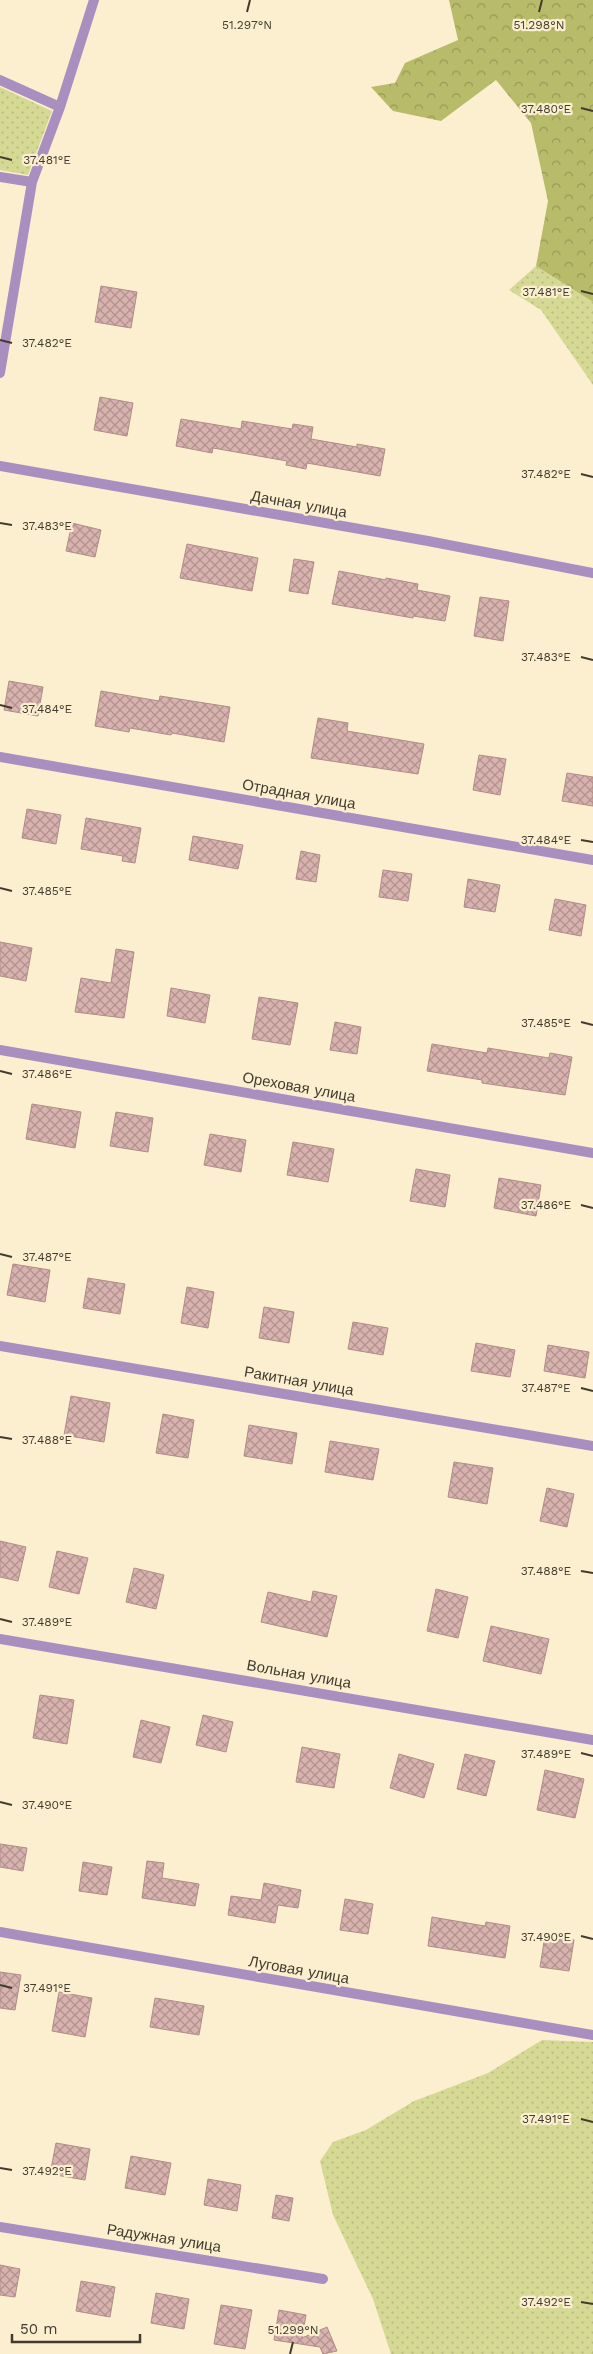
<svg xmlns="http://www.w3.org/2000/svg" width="593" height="2354" font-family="'Work Sans',sans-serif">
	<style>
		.grass { fill: url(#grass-dots) }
		.forest { fill: url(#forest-crowns) }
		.building { fill: url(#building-cross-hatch); stroke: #b08c87 }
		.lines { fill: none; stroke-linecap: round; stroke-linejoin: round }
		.street { stroke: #a98fbf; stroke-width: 10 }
		.ticks { fill: none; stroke: #413c2f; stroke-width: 2 }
		.labels { text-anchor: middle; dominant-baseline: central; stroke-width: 4.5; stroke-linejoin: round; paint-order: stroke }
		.street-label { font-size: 15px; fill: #413c2f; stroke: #fcefcf }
		.ticks-label { font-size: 12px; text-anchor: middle; fill: #413c2f; stroke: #fcefcf; stroke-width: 4.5; stroke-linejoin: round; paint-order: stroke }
	</style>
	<defs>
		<pattern id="grass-dots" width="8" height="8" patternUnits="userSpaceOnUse" patternTransform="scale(1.25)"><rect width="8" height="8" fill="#d5d994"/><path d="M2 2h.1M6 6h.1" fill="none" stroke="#b8bb80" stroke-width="1.8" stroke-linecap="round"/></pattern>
		<pattern id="forest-crowns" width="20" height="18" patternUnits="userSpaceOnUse" patternTransform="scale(1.25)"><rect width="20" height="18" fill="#b8bb69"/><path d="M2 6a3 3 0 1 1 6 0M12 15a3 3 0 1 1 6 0" fill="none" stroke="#979957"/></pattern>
		<pattern id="building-cross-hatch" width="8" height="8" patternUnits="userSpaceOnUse" patternTransform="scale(1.25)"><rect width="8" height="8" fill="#d8b2ae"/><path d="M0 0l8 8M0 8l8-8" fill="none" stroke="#b1928e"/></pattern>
	</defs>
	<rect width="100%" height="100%" fill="#fcefcf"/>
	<path class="grass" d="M0 87 52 111 28 175 0 170Z
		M536 266 593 302V385L541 310 509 290Z
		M542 2040 593 2042V2354H391L373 2299 333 2215 320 2161 333 2142 366 2130 414 2101 488 2073Z"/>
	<path class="forest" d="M449 0H593V302L536 266 548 201 531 123 496 80 441 121 393 111 371 87 395 83 405 63 458 40Z"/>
	<path class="building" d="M101 286 137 292 131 328 95 322Z
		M100 397 133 403 127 436 94 430Z
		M181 419 241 429 242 421 292 429 293 424 313 427 311 439 357 447V444L385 449 380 476 307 463 306 469 286 465 287 461 213 448 212 453 176 446Z
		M72 523 101 530 95 557 66 551Z
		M187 544 258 558 252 591 180 578Z
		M294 559 314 562 308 594 289 591Z
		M339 571 386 580V578L418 584 417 590 450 596 445 621 413 616V618L332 604Z
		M480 597 509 601 503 641 474 636Z
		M9 681 43 687 38 716 4 710Z
		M101 691 159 701 160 696 230 707 224 742 172 733 171 735 130 728 129 732 95 726Z
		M318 718 348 723 347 731 424 744 418 774 311 758Z
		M479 755 506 759 500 795 473 790Z
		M567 773 593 777V806L562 801Z
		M27 809 61 815 56 844 22 838Z
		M86 818 141 828 135 863 122 861 123 856 81 849Z
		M193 836 243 845 238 869 189 860Z
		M301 851 320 855 316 882 296 879Z
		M383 870 412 874 408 901 379 897Z
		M468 879 500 885 495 912 464 907Z
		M555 899 586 905 581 936 549 930Z
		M0 942 32 948 26 981 0 976Z
		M116 949 134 952 124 1018 75 1012 81 978 111 983Z
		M171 988 210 995 205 1023 167 1016Z
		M259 997 298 1003 290 1045 252 1039Z
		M335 1022 361 1027 357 1054 330 1050Z
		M432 1044 487 1053 488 1048 549 1058 550 1053 572 1057 565 1095 482 1083V1080L427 1071Z
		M32 1104 81 1112 75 1148 26 1139Z
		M116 1112 153 1118 148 1152 110 1146Z
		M210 1134 246 1140 241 1172 204 1165Z
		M293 1142 334 1149 328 1182 287 1175Z
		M416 1169 450 1175 445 1207 410 1201Z
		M499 1178 541 1185 536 1216 494 1208Z
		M13 1264 50 1270 45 1302 7 1295Z
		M88 1278 125 1284 120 1314 83 1308Z
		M187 1287 214 1292 208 1328 181 1323Z
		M264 1307 294 1312 289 1343 259 1338Z
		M353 1322 388 1328 383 1355 348 1349Z
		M476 1343 515 1350 510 1377 471 1371Z
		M548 1345 589 1352 585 1378 544 1371Z
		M71 1396 110 1403 104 1442 64 1435Z
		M163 1414 194 1420 188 1458 156 1453Z
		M249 1425 297 1433 292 1464 244 1456Z
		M330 1441 379 1449 373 1480 325 1472Z
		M454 1462 493 1468 487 1504 448 1497Z
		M547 1488 574 1494 567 1527 540 1521Z
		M0 1541 26 1547 18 1581 0 1577Z
		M57 1551 88 1558 79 1594 49 1587Z
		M134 1568 164 1575 156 1609 126 1602Z
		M436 1589 468 1597 458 1638 427 1631Z
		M313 1591 337 1596 327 1637 261 1622 268 1592 311 1602Z
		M491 1626 549 1639 541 1674 483 1661Z
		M40 1695 74 1700 67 1744 33 1738Z
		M203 1715 233 1722 226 1752 196 1745Z
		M141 1720 170 1727 161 1763 133 1757Z
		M302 1747 340 1754 334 1788 296 1782Z
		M399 1754 434 1764 424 1798 390 1788Z
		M465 1754 495 1761 486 1796 457 1789Z
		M545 1770 584 1779 575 1818 537 1810Z
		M0 1844 27 1848 23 1871 0 1867Z
		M147 1861 164 1863 162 1878 199 1884 195 1906 142 1898Z
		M83 1862 112 1867 107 1895 79 1891Z
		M264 1883 301 1890 298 1908 278 1905 275 1923 228 1915 231 1896 261 1900Z
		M345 1899 373 1904 368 1934 340 1930Z
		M432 1917 485 1926 486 1922 510 1926 505 1958 428 1946Z
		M545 1936 574 1940 569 1971 540 1967Z
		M0 1972 21 1975 15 2010 0 2008Z
		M59 1992 92 1998 85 2037 52 2031Z
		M155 1998 204 2006 199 2035 150 2027Z
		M56 2143 90 2149 85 2180 50 2174Z
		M131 2156 171 2163 165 2195 125 2188Z
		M208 2179 241 2185 237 2211 204 2205Z
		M276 2195 293 2198 289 2221 272 2218Z
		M0 2265 20 2269 15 2297 0 2295Z
		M81 2281 115 2287 110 2317 76 2311Z
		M156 2293 189 2299 184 2329 151 2323Z
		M221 2305 252 2310 245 2349 214 2344Z
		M279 2310 306 2315 302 2338 327 2327 337 2351 323 2354 320 2347 274 2340Z"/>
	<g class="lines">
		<path class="street" d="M0 80 60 107
			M0 177 32 182
			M0 373 32 182 60 107 94 0
			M0 466 428 541 593 573
			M0 757 593 860
			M0 1050 593 1153
			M0 1346 593 1446
			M0 1639 593 1740
			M0 1932 593 2035
			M0 2227 323 2279"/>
	</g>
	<path class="ticks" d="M247 12 250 0M539 12 542 0M581 108 593 111M0 157 12 160M581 291 593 294M0 340 12 343M581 474 593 477M0 523 12 525M581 657 593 660M0 705 12 708M581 840 593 842M0 888 12 891M581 1022 593 1025M0 1071 12 1074M581 1205 593 1208M0 1254 12 1257M581 1388 593 1391M0 1437 12 1439M581 1571 593 1573M0 1619 12 1622M581 1753 593 1756M0 1802 12 1805M581 1936 593 1939M0 1985 12 1988M581 2119 593 2122M0 2168 12 2170M581 2302 593 2304M290 2354 293 2342"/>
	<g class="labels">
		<g class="street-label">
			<text transform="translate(299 504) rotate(10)">Дачная улица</text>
			<text transform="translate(299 794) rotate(10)">Отрадная улица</text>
			<text transform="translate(299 1087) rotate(10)">Ореховая улица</text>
			<text transform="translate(299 1381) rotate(10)">Ракитная улица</text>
			<text transform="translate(299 1674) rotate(10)">Вольная улица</text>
			<text transform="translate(299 1970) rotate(10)">Луговая улица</text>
			<text transform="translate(164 2238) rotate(9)">Радужная улица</text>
		</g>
	</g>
	<g class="ticks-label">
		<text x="247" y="29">51.297°N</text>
		<text x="539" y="29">51.298°N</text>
		<text x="546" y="113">37.480°E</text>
		<text x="47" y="164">37.481°E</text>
		<text x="546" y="296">37.481°E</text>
		<text x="47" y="347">37.482°E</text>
		<text x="546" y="478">37.482°E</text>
		<text x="47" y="530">37.483°E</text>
		<text x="546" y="661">37.483°E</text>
		<text x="47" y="713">37.484°E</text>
		<text x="546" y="844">37.484°E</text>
		<text x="47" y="895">37.485°E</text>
		<text x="546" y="1027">37.485°E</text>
		<text x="47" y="1078">37.486°E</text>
		<text x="546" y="1209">37.486°E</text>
		<text x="47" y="1261">37.487°E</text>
		<text x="546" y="1392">37.487°E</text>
		<text x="47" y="1444">37.488°E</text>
		<text x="546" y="1575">37.488°E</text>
		<text x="47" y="1626">37.489°E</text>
		<text x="546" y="1758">37.489°E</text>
		<text x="47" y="1809">37.490°E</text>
		<text x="546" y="1941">37.490°E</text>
		<text x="47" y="1992">37.491°E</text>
		<text x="546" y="2123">37.491°E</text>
		<text x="47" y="2175">37.492°E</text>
		<text x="546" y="2306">37.492°E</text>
		<text x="293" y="2334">51.299°N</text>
	</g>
	<path d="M12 2334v8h128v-8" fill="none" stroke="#413c2f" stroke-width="2.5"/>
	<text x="20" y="2334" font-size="15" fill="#413c2f" stroke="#fcefcf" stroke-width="4" paint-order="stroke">50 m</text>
</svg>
